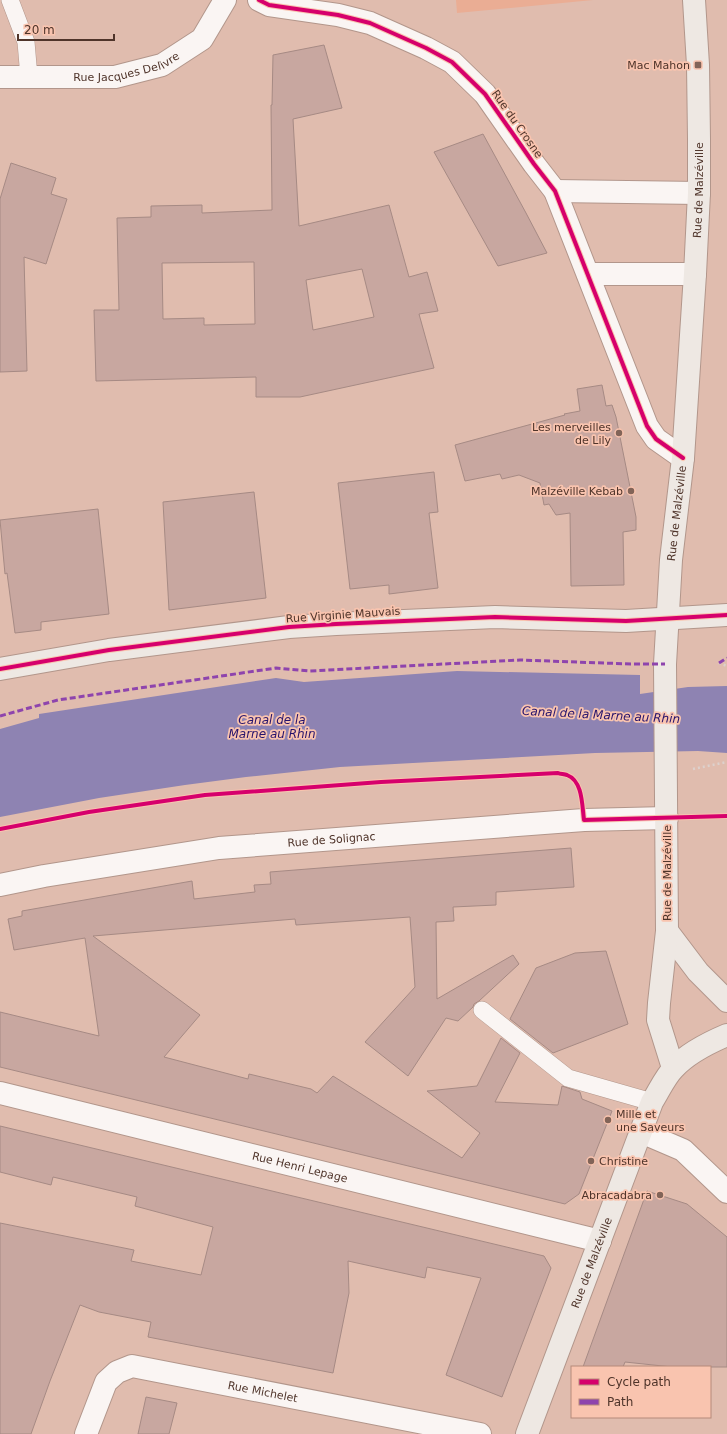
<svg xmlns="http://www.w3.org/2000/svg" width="727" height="1434" font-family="'DejaVu Sans',sans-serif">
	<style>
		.green { fill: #eaad94 }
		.water { fill: #8e83b2 }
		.building { fill: #c8a7a0; stroke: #a68a84; fill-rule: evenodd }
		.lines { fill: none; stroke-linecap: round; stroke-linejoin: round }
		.lane-casing { stroke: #b2968b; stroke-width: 18 }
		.street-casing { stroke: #b2968b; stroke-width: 24 }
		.secondary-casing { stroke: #b2968b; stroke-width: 24 }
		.path { stroke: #ddd1cd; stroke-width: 2.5; stroke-dasharray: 2 3; stroke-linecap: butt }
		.lane { stroke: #faf5f3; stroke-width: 17 }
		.street { stroke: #faf5f3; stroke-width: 22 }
		.secondary { stroke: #eee8e3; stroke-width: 22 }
		.quiet { stroke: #8e44ad; stroke-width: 3; stroke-dasharray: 6 3; stroke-linecap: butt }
		.cycleway-casing { stroke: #f9c4af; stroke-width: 6 }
		.cycleway { stroke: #d6006c; stroke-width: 4 }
		.poi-dot { fill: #826458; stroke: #f9c4af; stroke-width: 1.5 }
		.labels { text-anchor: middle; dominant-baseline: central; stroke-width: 3.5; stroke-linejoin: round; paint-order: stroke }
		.street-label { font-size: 11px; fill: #4f342a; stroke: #f9c4af }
		.poi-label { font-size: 11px; fill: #4f342a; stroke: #f9c4af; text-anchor: end }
		.water-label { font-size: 12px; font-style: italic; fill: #25126b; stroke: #f9c4af }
	</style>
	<rect width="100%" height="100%" fill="#e0bcae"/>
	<path class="green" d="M456 0H593L457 13Z"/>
	<path class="water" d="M457 671 640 675V694L688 687 727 686V753L698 751 595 753 340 767 246 777 185 785 99 798 0 817V729L39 718V714L276 678 304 682Z"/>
	<path class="building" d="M324 45 342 108 293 119 299 226 389 205 409 277 427 272 438 311 419 314 434 368 300 397H256V377L96 381 94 310H119L117 218 151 217V206L202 205V213L272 210 271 105H272L273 55ZM254 262 255 324 204 325V318L163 319 162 263ZM362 269 374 317 313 330 306 280Z
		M483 134 526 213 547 253 498 266 434 152Z
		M11 163 56 178 51 194 67 199 46 264 24 257 27 371 0 372V199Z
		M602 385 606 406 612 405 616 417 636 517V530L623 532 624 585 571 586 570 513 556 515 549 504 544 505 540 483 519 475 502 479 500 474 465 481 455 445 565 415 564 414 580 411 577 389Z
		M434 472 438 512 429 513 438 588 389 594V585L350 589 338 483Z
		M254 492 266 598 169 610 163 502Z
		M98 509 109 614 41 622V630L15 633 7 573 5 574 0 520Z
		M571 848 574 887 496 892V905L453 907 454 921 436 922 437 999 513 955 519 964 479 1001 474 1004 473 1007 458 1021 446 1018 408 1076 365 1042 415 987 410 917 296 925 295 919 93 936 200 1015 164 1057 248 1079 249 1074 311 1089 317 1093 333 1076 462 1158 480 1133 427 1091 477 1086 501 1038 520 1053 495 1102 558 1105 562 1086 580 1092 582 1099 612 1111 579 1194 565 1204 0 1067V1012L99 1036 85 938 14 950 8 919 22 916V911L192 881 194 899 255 892 254 885 271 884 270 872Z
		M606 951 628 1024 553 1053 510 1019 536 968 575 953Z
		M0 1126 544 1256 551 1268 502 1397 446 1375 481 1278 427 1267 425 1278 348 1261 349 1293 333 1373 148 1337 151 1322 99 1312 80 1305 50 1381 31 1434H0V1223L134 1250 131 1261 201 1275 213 1227 135 1206 137 1197 53 1177 51 1185 0 1172Z
		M647 1191 687 1204 727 1237V1367H672L625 1362 623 1367H583Z
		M146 1397 177 1403 169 1434H138Z"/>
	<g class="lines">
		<g class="lane-casing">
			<path id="lane" d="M10 0 26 42 29 77
				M482 1010 568 1078 652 1102"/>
		</g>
		<g class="street-casing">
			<g id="street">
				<path d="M259 0 269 5 338 15 370 23 426 48 452 62 485 94 534 164 555 191 647 426 656 439 683 458"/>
				<path id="s1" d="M0 77H115L162 65 202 39 225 0"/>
				<path d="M555 191 699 193"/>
				<path d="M588 274H695"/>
				<path id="s2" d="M0 885 44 876 219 848 584 820 667 818"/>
				<path id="s3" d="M0 1093 600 1241"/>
				<path d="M641 1132 683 1150 727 1192"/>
				<path id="s4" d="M86 1434 106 1382 117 1372 132 1366 480 1434"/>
			</g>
		</g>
		<g class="secondary-casing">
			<g id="secondary">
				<path d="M0 669 109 650 289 627 336 624 495 617 626 621 727 615"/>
				<path d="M667 931 698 972 727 1001"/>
				<path id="s5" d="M673 1068 658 1020 659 1003 667 931 665 664 671 560 683 458 695 274 699 193V139L698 65 694 0"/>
				<path id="s6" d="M527 1434 652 1102C659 1091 665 1077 674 1068 688 1053 708 1043 727 1035"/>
			</g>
		</g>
		<path class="path" d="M719 663 727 666
			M693 769 727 762"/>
		<use href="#lane" class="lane"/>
		<use href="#street" class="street"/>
		<use href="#secondary" class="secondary"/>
		<path class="quiet" d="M719 663 727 658
			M0 716 58 700 276 668 310 671 520 660 631 664H665"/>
		<g class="cycleway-casing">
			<path id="cycleway" d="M259 0 269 5 338 15 370 23 426 48 452 62 485 94 534 164 555 191 647 426 656 439 683 458
				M0 669 109 650 289 627 336 624 495 617 626 621 727 615
				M0 829 89 812 205 795 381 782 558 773C560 774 564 774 567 775 583 781 582 806 584 820L727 816"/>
		</g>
		<use href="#cycleway" class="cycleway"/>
	</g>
	<g class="poi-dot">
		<rect x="694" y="61" width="8" height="8" rx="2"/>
		<circle cx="619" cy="433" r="4"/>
		<circle cx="631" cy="491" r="4"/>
		<circle cx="608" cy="1120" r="4"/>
		<circle cx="591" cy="1161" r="4"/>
		<circle cx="660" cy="1195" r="4"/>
	</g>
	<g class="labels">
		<g class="street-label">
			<text stroke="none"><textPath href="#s1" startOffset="128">Rue Jacques Delivre</textPath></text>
			<text transform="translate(517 124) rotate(55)">Rue du Crosne</text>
			<text stroke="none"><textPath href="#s5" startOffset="882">Rue de Malzéville</textPath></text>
			<text stroke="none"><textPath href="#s5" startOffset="558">Rue de Malzéville</textPath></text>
			<text transform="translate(343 615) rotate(-4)">Rue Virginie Mauvais</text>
			<text stroke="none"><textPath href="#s2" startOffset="335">Rue de Solignac</textPath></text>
			<text transform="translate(667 873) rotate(-90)">Rue de Malzéville</text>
			<text stroke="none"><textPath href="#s3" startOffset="309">Rue Henri Lepage</textPath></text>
			<text stroke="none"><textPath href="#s6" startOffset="183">Rue de Malzéville</textPath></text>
			<text stroke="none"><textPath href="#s4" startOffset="220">Rue Michelet</textPath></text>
		</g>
		<g class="poi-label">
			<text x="690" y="65">Mac Mahon</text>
			<text x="611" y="427">Les merveilles<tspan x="611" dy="13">de Lily</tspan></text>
			<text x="623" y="491">Malzéville Kebab</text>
			<text x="616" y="1114" text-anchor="start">Mille et<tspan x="616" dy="13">une Saveurs</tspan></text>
			<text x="599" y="1161" text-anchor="start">Christine</text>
			<text x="652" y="1195">Abracadabra</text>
		</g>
		<g class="water-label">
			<text transform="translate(601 715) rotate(3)">Canal de la Marne au Rhin</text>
			<text x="272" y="720">Canal de la<tspan x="272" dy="14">Marne au Rhin</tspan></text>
		</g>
	</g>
	<rect x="571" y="1366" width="140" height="52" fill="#f9c4af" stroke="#b58a7a"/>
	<rect x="579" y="1379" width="20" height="6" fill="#d6006c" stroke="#b58a7a"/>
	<text x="607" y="1386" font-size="12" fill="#4f342a">Cycle path</text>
	<rect x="579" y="1399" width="20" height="6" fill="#8e44ad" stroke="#b58a7a"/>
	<text x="607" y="1406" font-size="12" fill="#4f342a">Path</text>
	<path d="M18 34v6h96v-6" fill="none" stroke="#4f342a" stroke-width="2"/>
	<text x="24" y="34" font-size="12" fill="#4f342a" stroke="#f9c4af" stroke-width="3" paint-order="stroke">20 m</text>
</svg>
